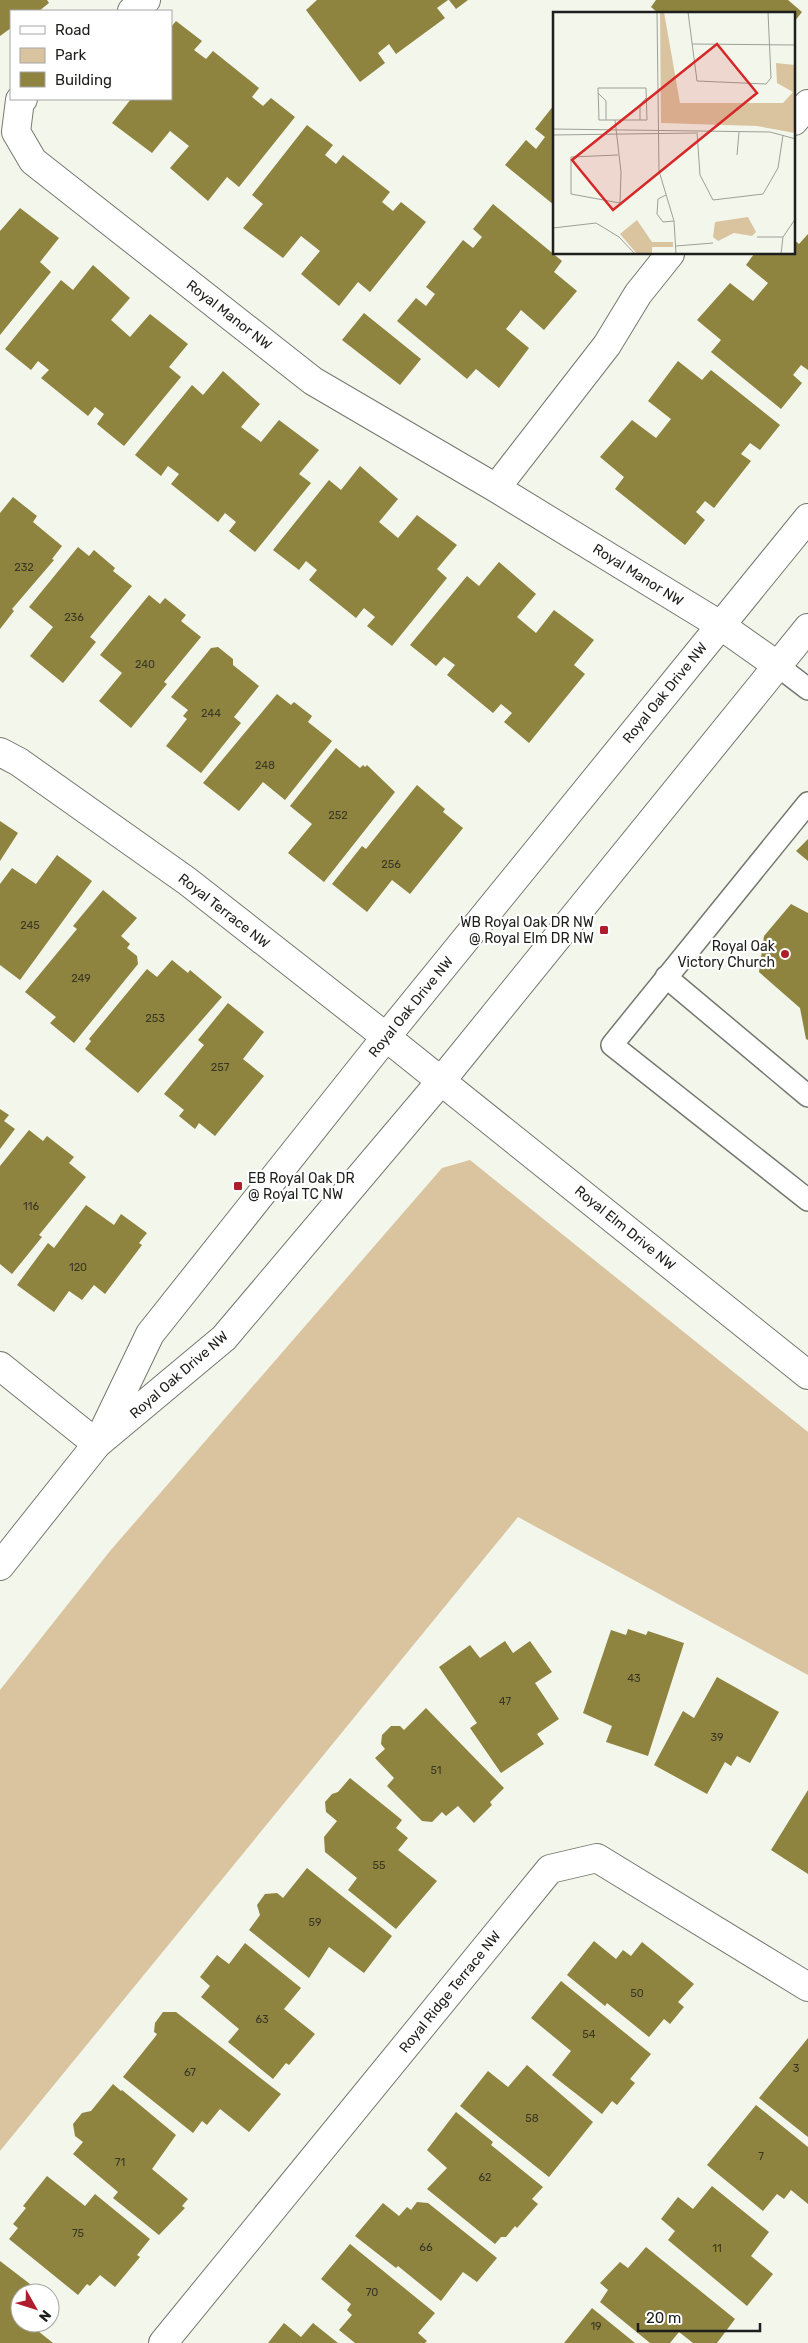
<svg xmlns="http://www.w3.org/2000/svg" width="808" height="2343" font-family="Rubik,sans-serif">
	<style>
		.green { fill: #dac4a0 }
		.building { fill: #8e833f }
		.lines { fill: none; stroke-linecap: round; stroke-linejoin: round }
		.lane-casing { stroke: #76786f; stroke-width: 24 }
		.street-casing { stroke: #76786f; stroke-width: 30 }
		.secondary-casing { stroke: #76786f; stroke-width: 30 }
		.lane { stroke: #fff; stroke-width: 21 }
		.street { stroke: #fff; stroke-width: 28 }
		.secondary { stroke: #fff; stroke-width: 28 }
		.poi-dot { fill: #af1c2c; stroke: #fff; stroke-width: 2 }
		.labels { text-anchor: middle; dominant-baseline: central; stroke-width: 4.5; stroke-linejoin: round; paint-order: stroke }
		.number-label { font-size: 11px; fill: #3a3825 }
		.street-label { font-size: 14px; fill: #1e1f1c; stroke: #fff }
		.poi-label { font-size: 14px; fill: #1e1f1c; stroke: #fff; text-anchor: end }
		.inset-road { fill: none; stroke: #9da098; stroke-width: 1 }
		.view { fill: #d62828; fill-opacity: 0.15; stroke: #d62828; stroke-width: 2.5 }
		.inset-edge { fill: none; stroke: #1e1f1c; stroke-width: 2.5 }
	</style>
	<rect width="100%" height="100%" fill="#f2f6eb"/>
	<path class="green" d="M470 1160 808 1432V1675L518 1517 0 2151V1690L110 1551 442 1168Z"/>
	<path class="building" d="M0 0H47L49 3 39 11H11V28L0 36Z
		M317 0H448L437 8 445 18 396 54 389 44 378 53 385 63 360 82 306 10Z
		M449 0H468L456 9Z
		M656 0H788L802 12 794 22V14H659L651 7Z
		M176 21 202 41 194 50 206 59 213 51 259 88 252 97 263 106 271 98 295 117 239 187 227 177 208 201 170 168 189 146 170 131 152 153 112 123 131 99H171V27Z
		M554 105V205L505 165 526 140 536 149 545 137 535 129Z
		M307 125 333 145 325 155 336 164 343 155 390 192 382 202 393 211 401 202 426 222 370 292 358 282 339 306 301 274 320 251 301 236 283 258 243 228 263 204 252 195Z
		M493 204 562 261 554 272 577 291 544 330 521 310 506 329 529 348 499 388 476 369 467 379 397 321 416 298 426 306 435 294 426 287 463 240 473 248 482 237 473 229Z
		M20 208 59 238 40 262 51 272 0 335V231Z
		M808 234V370L801 365 793 375 802 383 781 409 711 352 721 340 697 320 730 283 753 301 768 283 746 265 754 254H794V240L799 244Z
		M93 265 130 298 111 320 130 337 150 314 188 344 169 367 181 377 124 446 97 424 104 414 95 407 88 416 41 378 49 370 38 361 31 370 5 349 61 280 73 290Z
		M364 313 421 359 400 385 342 340Z
		M678 361 702 380 711 370 780 425 760 450 750 443 741 454 751 461 714 508 705 501 696 512 705 520 685 545 615 489 624 477 600 457 632 420 656 438 671 419 648 401Z
		M223 371 260 404 241 427 261 442 279 420 319 450 299 474 311 483 255 552 229 531 236 522 225 513 218 522 171 484 179 474 168 466 161 476 135 455 192 385 203 395Z
		M360 466 398 499 379 522 398 538 417 515 457 545 437 569 447 578 392 646 367 626 375 617 364 608 356 618 309 580 317 570 306 561 299 570 273 550 329 480 341 490Z
		M13 497 37 516 33 522 62 546 52 559 54 560 12 609 14 611 0 629V513Z
		M78 547 89 556 94 550 115 568 113 571 132 586 90 637 96 642 63 683 30 656 53 627 29 607Z
		M499 562 536 594 517 617 536 633 554 610 594 640 574 665 585 674 529 743 504 722 512 713 501 704 493 713 447 675 455 665 444 657 436 666 410 645 467 576 479 586Z
		M149 595 160 604 165 598 186 615 181 621 201 637 164 682 167 684 131 728 99 701 122 673 100 655Z
		M218 647 233 659V665L259 686 234 717 241 723 201 773 166 746 187 719 183 716 188 710 171 697 211 648Z
		M277 694 291 705 294 702 312 716 308 722 332 741 285 800 263 782 239 811 203 783Z
		M336 748 360 768 363 765 365 767 367 765 395 792 324 882 288 853 312 824 290 806Z
		M417 785 445 809 443 812 463 828 410 894 392 880 367 912 332 884 362 846 366 849Z
		M0 821 18 833 0 861Z
		M808 839V861L796 851Z
		M57 855 92 881 20 980 0 965V884L12 868 36 884Z
		M103 890 137 918 121 936 130 944 127 948 137 956 138 964 74 1043 50 1023 56 1017 25 992 77 929 73 926Z
		M791 904 808 913V1040L806 1039 800 1008 759 972 764 936Z
		M172 960 188 973 190 970 222 997 138 1093 85 1049 91 1041 89 1039 147 969 157 977Z
		M228 1003 264 1032 243 1059 264 1076 215 1136 199 1123 195 1129 179 1116 184 1110 164 1094 204 1045 198 1040Z
		M0 1109 9 1115 4 1121 15 1129 0 1149Z
		M29 1130 43 1141 47 1136 74 1157 69 1163 86 1177 39 1235 42 1237 12 1274 0 1264V1166Z
		M86 1205 114 1225 121 1214 147 1233 139 1243 142 1245 105 1294 94 1285 82 1300 69 1291 54 1312 17 1285 48 1243 54 1248Z
		M628 1629 646 1635 648 1631 684 1643 648 1756 606 1742 612 1726 583 1713 611 1630 626 1635Z
		M505 1641 513 1653 530 1641 552 1672 535 1683 559 1719 537 1734 544 1744 501 1773 470 1728 477 1723 439 1667 470 1645 480 1658Z
		M717 1677 779 1712 750 1763 737 1756 731 1766 725 1762 707 1794 654 1765 683 1711 694 1718Z
		M426 1708 504 1788 490 1802 492 1805 474 1823 458 1806 446 1816 442 1812 432 1822 422 1821 387 1786 394 1778 375 1758 385 1749 381 1744 382 1735 391 1726H400L404 1730Z
		M350 1778 402 1820 396 1828 408 1838 398 1850 437 1881 396 1929 348 1890 357 1878 325 1852 324 1837 337 1821 326 1812 325 1802 332 1794 338 1792Z
		M808 1790V1874L771 1850Z
		M307 1868 392 1936 364 1973 329 1947 309 1978 249 1930 260 1915 257 1905 265 1894 277 1893 283 1898Z
		M594 1941 616 1959 623 1950 631 1956 642 1942 694 1984 678 2002 684 2007 670 2024 664 2019 649 2037 607 2003 605 2006 567 1975Z
		M245 1943 301 1988 284 2009 315 2034 289 2065 286 2063 273 2079 228 2042 239 2029 201 1997 210 1986 200 1977 217 1955 229 1964Z
		M561 1981 651 2054 630 2079 635 2083 617 2105 612 2101 602 2114 552 2075 571 2051 531 2018Z
		M163 2012H176L281 2094 249 2132 220 2109 207 2125 202 2121 193 2133 123 2077 155 2037 157 2034 154 2032 155 2023Z
		M808 2038V2137L759 2098Z
		M527 2065 593 2122 549 2177 460 2106 488 2071 508 2087Z
		M113 2084 121 2091 122 2090 176 2135 152 2169 188 2199 182 2206 185 2208 159 2235 113 2198 118 2192 73 2154 83 2142 75 2136 73 2124 82 2113 91 2111Z
		M756 2105 808 2147V2204L791 2190 784 2199 777 2194 763 2211 707 2165Z
		M456 2112 493 2142 491 2145 543 2187 532 2199 538 2204 517 2228 515 2226 506 2237H501L495 2244 427 2189 447 2168 427 2150Z
		M47 2176 85 2206 95 2194 150 2239 137 2255 140 2257 115 2287 100 2275 90 2286 87 2284 78 2295 9 2239 18 2228 13 2224 26 2208 23 2206Z
		M712 2186 769 2232 751 2256 773 2274 747 2306 668 2240 675 2231 661 2219 678 2197 693 2209Z
		M417 2202 428 2203 497 2258 477 2282 463 2272 441 2301 398 2266 396 2268 355 2236 383 2203 399 2216 407 2207 411 2210Z
		M350 2244 435 2313 418 2333 427 2341 425 2343H355L339 2330 352 2315 347 2310 351 2304 321 2279Z
		M646 2247 735 2319 717 2343H693L679 2332 670 2343H650L600 2302 608 2290 600 2283 620 2262 628 2268Z
		M0 2261 30 2284 23 2293H20L17 2300 20 2303V2309L16 2314 20 2317V2323H28L53 2343H0Z
		M592 2308 635 2343H564Z
		M284 2323 301 2337 313 2323 338 2343H268Z"/>
	<g class="lines">
		<g class="lane-casing">
			<path id="lane" d="M778 666 808 689
				M808 803 612 1045 808 1200
				M666 977 808 1096"/>
		</g>
		<g class="street-casing">
			<path id="street" d="M132 11 146 0
				M23 99 20 100 16 132 33 161 313 381 496 488 720 625 778 666
				M794 121 808 104
				M496 488 607 345 638 294 670 254
				M0 752 19 762 187 881 386 1037 808 1375
				M0 1366 97 1444
				M163 2343 550 1869 597 1858 808 1987"/>
		</g>
		<g class="secondary-casing">
			<path id="secondary" d="M101 1436 150 1334 386 1037 808 518
				M0 1566 97 1444 224 1338 441 1081 808 628"/>
		</g>
		<use href="#lane" class="lane"/>
		<use href="#street" class="street"/>
		<use href="#secondary" class="secondary"/>
	</g>
	<g class="poi-dot">
		<rect x="599" y="925" width="10" height="10" rx="2.5"/>
		<circle cx="785" cy="954" r="5"/>
		<rect x="233" y="1181" width="10" height="10" rx="2.5"/>
	</g>
	<g class="labels">
		<g class="number-label">
			<text x="24" y="567">232</text>
			<text x="74" y="617">236</text>
			<text x="145" y="664">240</text>
			<text x="211" y="713">244</text>
			<text x="265" y="765">248</text>
			<text x="338" y="815">252</text>
			<text x="391" y="864">256</text>
			<text x="30" y="925">245</text>
			<text x="81" y="978">249</text>
			<text x="155" y="1018">253</text>
			<text x="220" y="1067">257</text>
			<text x="31" y="1206">116</text>
			<text x="78" y="1267">120</text>
			<text x="634" y="1678">43</text>
			<text x="505" y="1701">47</text>
			<text x="717" y="1737">39</text>
			<text x="436" y="1770">51</text>
			<text x="379" y="1865">55</text>
			<text x="315" y="1922">59</text>
			<text x="637" y="1993">50</text>
			<text x="262" y="2019">63</text>
			<text x="589" y="2034">54</text>
			<text x="796" y="2068">3</text>
			<text x="190" y="2072">67</text>
			<text x="532" y="2118">58</text>
			<text x="761" y="2156">7</text>
			<text x="120" y="2162">71</text>
			<text x="485" y="2177">62</text>
			<text x="78" y="2233">75</text>
			<text x="426" y="2247">66</text>
			<text x="717" y="2248">11</text>
			<text x="372" y="2292">70</text>
			<text x="596" y="2326">19</text>
		</g>
		<g class="street-label">
			<text transform="translate(229 315) rotate(38)">Royal Manor NW</text>
			<text transform="translate(638 575) rotate(32)">Royal Manor NW</text>
			<text transform="translate(665 693) rotate(-51)">Royal Oak Drive NW</text>
			<text transform="translate(224 911) rotate(38)">Royal Terrace NW</text>
			<text transform="translate(411 1007) rotate(-51)">Royal Oak Drive NW</text>
			<text transform="translate(625 1228) rotate(39)">Royal Elm Drive NW</text>
			<text transform="translate(179 1375) rotate(-41)">Royal Oak Drive NW</text>
			<text transform="translate(450 1992) rotate(-51)">Royal Ridge Terrace NW</text>
		</g>
		<g class="poi-label">
			<text x="594" y="922">WB Royal Oak DR NW<tspan x="594" dy="16">@ Royal Elm DR NW</tspan></text>
			<text x="775" y="946">Royal Oak<tspan x="775" dy="16">Victory Church</tspan></text>
			<text x="248" y="1178" text-anchor="start">EB Royal Oak DR<tspan x="248" dy="16">@ Royal TC NW</tspan></text>
		</g>
	</g>
	<g transform="translate(553 12)">
		<rect width="242" height="242" fill="#f2f6eb"/>
		<path d="M107 0H111L127 91H230L240 80 224 71 223 51 242 53V121L204 114 108 111ZM195 205 203 220 199 224 181 221 165 229 160 225 162 210ZM84 208 99 230H120V235H99V242H84L67 222Z" fill="#dac4a0"/>
		<path class="inset-road" d="M104 0 106 159 121 209 123 242M135 0 144 69 213 72 218 66 215 0M139 32 243 33M45 81 53 89V108M62 108H94L93 76H45L46 108H62L68 160 67 191 18 182V145L65 143M87 108V93L93 86M0 117 217 120 243 127M144 120 147 163 160 188 210 182 225 156 230 123M0 123 143 121M184 143 186 120M113 183 105 187 104 202 110 210 121 209M0 216 43 211 66 225 82 242M204 225H230M123 234 160 231M228 242 230 225 243 206"/>
		<path class="view" d="M164 32 204 81 60 198 19 148Z"/>
		<rect width="242" height="242" class="inset-edge"/>
	</g>
	<rect x="10" y="10" width="162" height="90" fill="#ffffff" stroke="#a5a5a4"/>
	<rect x="20" y="26" width="25" height="8" fill="#ffffff" stroke="#a5a5a4"/>
	<text x="55" y="35" font-size="15" fill="#1e1f1c">Road</text>
	<rect x="20" y="48" width="25" height="15" fill="#dac4a0" stroke="#a5a5a4"/>
	<text x="55" y="60" font-size="15" fill="#1e1f1c">Park</text>
	<rect x="20" y="72" width="25" height="15" fill="#8e833f" stroke="#a5a5a4"/>
	<text x="55" y="85" font-size="15" fill="#1e1f1c">Building</text>
	<g transform="translate(35 2308) rotate(129)"><circle r="24" fill="#ffffff" stroke="#a5a5a4"/>
	<path d="M0-4L9 19L0 12L-9 19Z" fill="#af1c2c"/>
	<text y="-8" font-size="14" font-weight="bold" text-anchor="middle" fill="#1e1f1c">N</text>
	</g>
	<path d="M638 2323v8h122v-8" fill="none" stroke="#1e1f1c" stroke-width="2.5"/>
	<text x="646" y="2323" font-size="15" fill="#1e1f1c" stroke="#ffffff" stroke-width="4" paint-order="stroke">20 m</text>
</svg>
